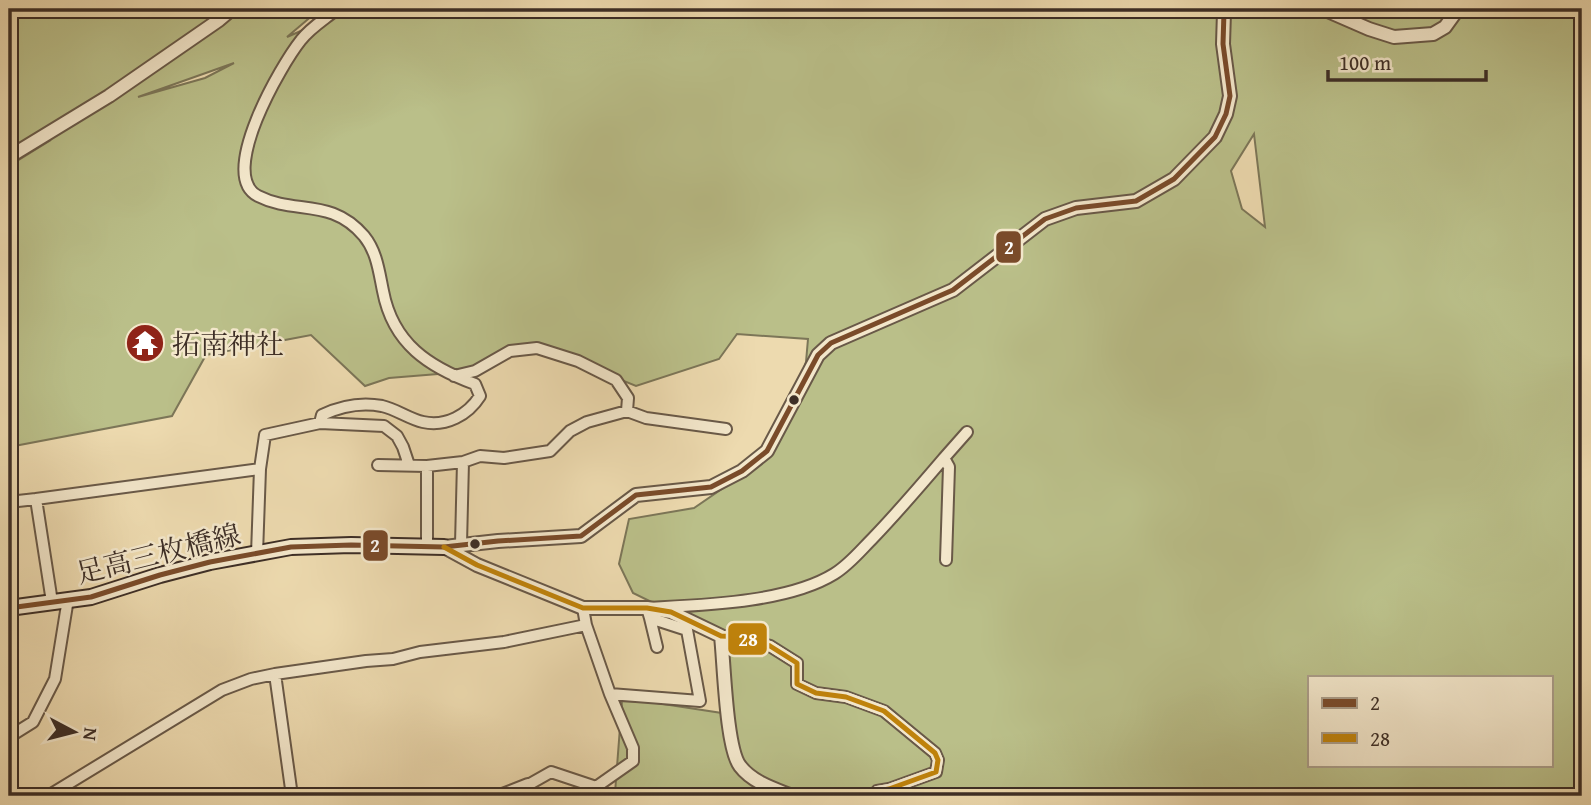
<svg xmlns="http://www.w3.org/2000/svg" width="1591" height="805" font-family="'Gentium Book Plus','Noto Serif JP',serif">
	<style>
		.green { fill: #babf89; stroke: #7c7658; stroke-width: 2; fill-rule: evenodd }
		.lines { fill: none; stroke-linecap: round; stroke-linejoin: round }
		.minor-casing { stroke: #695948; stroke-width: 14 }
		.tertiary-casing { stroke: #695948; stroke-width: 16 }
		.secondary-casing { stroke: #3d2e26; stroke-width: 18 }
		.minor { stroke: #f3e7cb; stroke-width: 10 }
		.tertiary { stroke: #f3e7cb; stroke-width: 12 }
		.secondary { stroke: #f3e7cb; stroke-width: 14 }
		.bus-1-casing { stroke: #f3e7cb; stroke-width: 10 }
		.bus-2-casing { stroke: #f3e7cb; stroke-width: 10 }
		.bus-1 { stroke: #7a4b2a; stroke-width: 5 }
		.bus-2 { stroke: #bf820b; stroke-width: 5 }
		.bus-dot { fill: #3d2e26; stroke: #f3e7cb; stroke-width: 2.5 }
		.labels { text-anchor: middle; dominant-baseline: central; stroke-width: 5; stroke-linejoin: round; paint-order: stroke }
		.poi-label { font-size: 28px; fill: #3d2e26; stroke: #f3e7cb; text-anchor: start }
		.street-label { font-size: 28px; fill: #3d2e26; stroke: #f3e7cb }
		.line-badge { stroke: #f3e7cb; stroke-width: 2.5 }
		.badge-label { font-size: 19px; text-anchor: middle; font-weight: bold; fill: #fff }
	</style>
	<rect width="100%" height="100%" fill="#eddaaf"/>
	<filter id="stains"><feTurbulence type="fractalNoise" baseFrequency=".00286" numOctaves="4"/><feColorMatrix values="0 0 0 0 .2 0 0 0 0 .09 0 0 0 0 .02 0 0 0 .5 -.17"/></filter>
	<radialGradient id="worn" r=".72"><stop offset=".6" stop-color="#630" stop-opacity="0"/><stop offset="1" stop-color="#630" stop-opacity=".3"/></radialGradient>
	<path class="green" d="M9 9H320L287 37 351 9H1582V796H611L615 793 622 701 650 702 722 713 715 633 633 593 619 564 629 519 694 508 761 462 791 407 806 362 808 339 737 334 719 359 636 386 543 348 510 351 475 371 389 378 365 386 311 335 206 355 172 416 9 447V166L51 140 9 164ZM234 63 205 78 138 97ZM1254 134 1265 227 1242 209 1231 171ZM1309 677H1551V765H1309Z"/>
	<g class="lines">
		<g class="minor-casing">
			<path id="minor" d="M454 376 475 371 510 351 537 348 578 361 616 380 628 398 627 411
				M320 423 322 415C341 406 361 402 382 406 396 409 409 419 423 422 446 427 468 415 480 396L475 384C429 367 393 344 383 291 379 272 377 252 364 236 331 197 295 215 258 196 217 175 281 65 301 40 310 28 325 19 337 9
				M944 458 967 432
				M378 465 427 466 463 462 480 456 504 458 550 451 570 431 587 422 627 411 646 418 726 429
				M427 466V546
				M9 502 36 499
				M461 544 463 462
				M257 554 260 469 265 435 320 423 384 426 397 436 403 447 409 465
				M52 602 36 499 260 469
				M583 608 586 625 610 694 700 701 687 630 650 618 647 608C701 605 787 603 834 574 849 565 861 550 873 538 898 512 921 485 944 458L949 467 946 560
				M650 618 657 647
				M721 636 741 637 770 646 797 663V684L816 693 846 697 884 711 935 753 938 760 936 772 889 789 877 791 873 796
				M275 674 366 661 393 659 420 652 504 642 586 625
				M9 737 33 722 55 679 67 605 66 600
				M528 785 551 772 596 787 633 761V748L610 694
				M48 796 222 690 251 679 275 674 292 796"/>
		</g>
		<g class="tertiary-casing">
			<path id="tertiary" d="M1323 9 1369 29 1394 37 1433 34 1445 27 1458 9
				M9 157 109 96 219 20 232 9
				M444 547 498 541 581 536 636 495 711 487 742 471 767 451 818 355 831 343 953 290 1045 219 1076 208 1136 201 1174 179 1215 137 1226 114 1230 96 1223 44 1224 12 1226 9
				M444 547 477 565 583 608H647L671 612 721 636C724 662 726 748 740 766 752 782 774 789 792 796
				M500 796 528 785"/>
		</g>
		<g class="secondary-casing">
			<path id="secondary" d="M9 608 91 597 160 575 210 562 291 547 351 545 444 547"/>
		</g>
		<use href="#minor" class="minor"/>
		<use href="#tertiary" class="tertiary"/>
		<use href="#secondary" class="secondary"/>
		<g class="bus-1-casing">
			<path id="bus-1" d="M9 608 91 597 160 575 210 562 291 547 351 545 444 547 498 541 581 536 636 495 711 487 742 471 767 451 818 355 831 343 953 290 1045 219 1076 208 1136 201 1174 179 1215 137 1226 114 1230 96 1223 44 1224 12 1226 9"/>
		</g>
		<g class="bus-2-casing">
			<path id="bus-2" d="M444 547 477 565 583 608H647L671 612 721 636 741 637 770 646 797 663V684L816 693 846 697 884 711 935 753 938 760 936 772 889 789 877 791 873 796"/>
		</g>
		<use href="#bus-1" class="bus-1"/>
		<use href="#bus-2" class="bus-2"/>
	</g>
	<defs>
		<g id="temple-disc" transform="scale(2.0125)"><circle r="9.5" fill="#8f2418" stroke="#f3e7cb"/><path d="M0-6L5-2H3V0L6.5 2.5H4V6H1.5V3h-3V6H-4V2.5H-6.5L-3 0V-2H-5Z" fill="#fff"/></g>
	</defs>
	<g fill-rule="evenodd">
		<use href="#temple-disc" x="145" y="343"/>
	</g>
	<g class="bus-dot">
		<circle cx="794" cy="400" r="6"/>
		<circle cx="475" cy="544" r="6"/>
	</g>
	<g class="labels">
		<g class="poi-label">
			<text x="172" y="343">拓南神社</text>
		</g>
		<g class="street-label">
			<text transform="translate(158 553) rotate(-14)">足高三枚橋線</text>
		</g>
	</g>
	<g class="line-badge">
		<rect x="995" y="230" width="27" height="34" rx="7" fill="#7a4b2a"/>
		<rect x="362" y="529" width="27" height="33" rx="7" fill="#7a4b2a"/>
		<rect x="727" y="622" width="41" height="34" rx="7" fill="#bf820b"/>
	</g>
	<g class="badge-label">
		<text x="1009" y="254">2</text>
		<text x="375" y="552">2</text>
		<text x="748" y="646">28</text>
	</g>
	<rect width="1591" height="805" fill="none" stroke="#eddaaf" stroke-width="35"/>
	<rect x="10" y="10" width="1570" height="784" fill="none" stroke="#3d2e26" stroke-width="3.5"/>
	<rect x="18" y="18" width="1556" height="770" fill="none" stroke="#3d2e26" stroke-width="2"/>
	<rect x="1308" y="676" width="245" height="91" fill="#f3e7cb" stroke="#aa9d89" stroke-width="2"/>
	<rect x="1322" y="698" width="35" height="10" fill="#7a4b2a" stroke="#aa9d89" stroke-width="2"/>
	<text x="1370" y="710" font-size="21" fill="#3d2e26">2</text>
	<rect x="1322" y="733" width="35" height="10" fill="#bf820b" stroke="#aa9d89" stroke-width="2"/>
	<text x="1370" y="746" font-size="21" fill="#3d2e26">28</text>
	<g transform="translate(74 732) rotate(97)" stroke="#f3e7cb" stroke-width="5" paint-order="stroke">
	<path d="M0-5L12 26L0 18L-12 26Z" fill="#3d2e26"/>
	<text y="-10" font-size="19" font-weight="bold" text-anchor="middle" fill="#3d2e26">N</text>
	</g>
	<path d="M1328 70v10h158v-10" fill="none" stroke="#3d2e26" stroke-width="3.5"/>
	<text x="1339" y="70" font-size="21" fill="#3d2e26" stroke="#f3e7cb" stroke-width="5" paint-order="stroke">100 m</text>
	<rect width="100%" height="100%" filter="url(#stains)"/>
	<rect width="100%" height="100%" fill="url(#worn)"/>
</svg>
